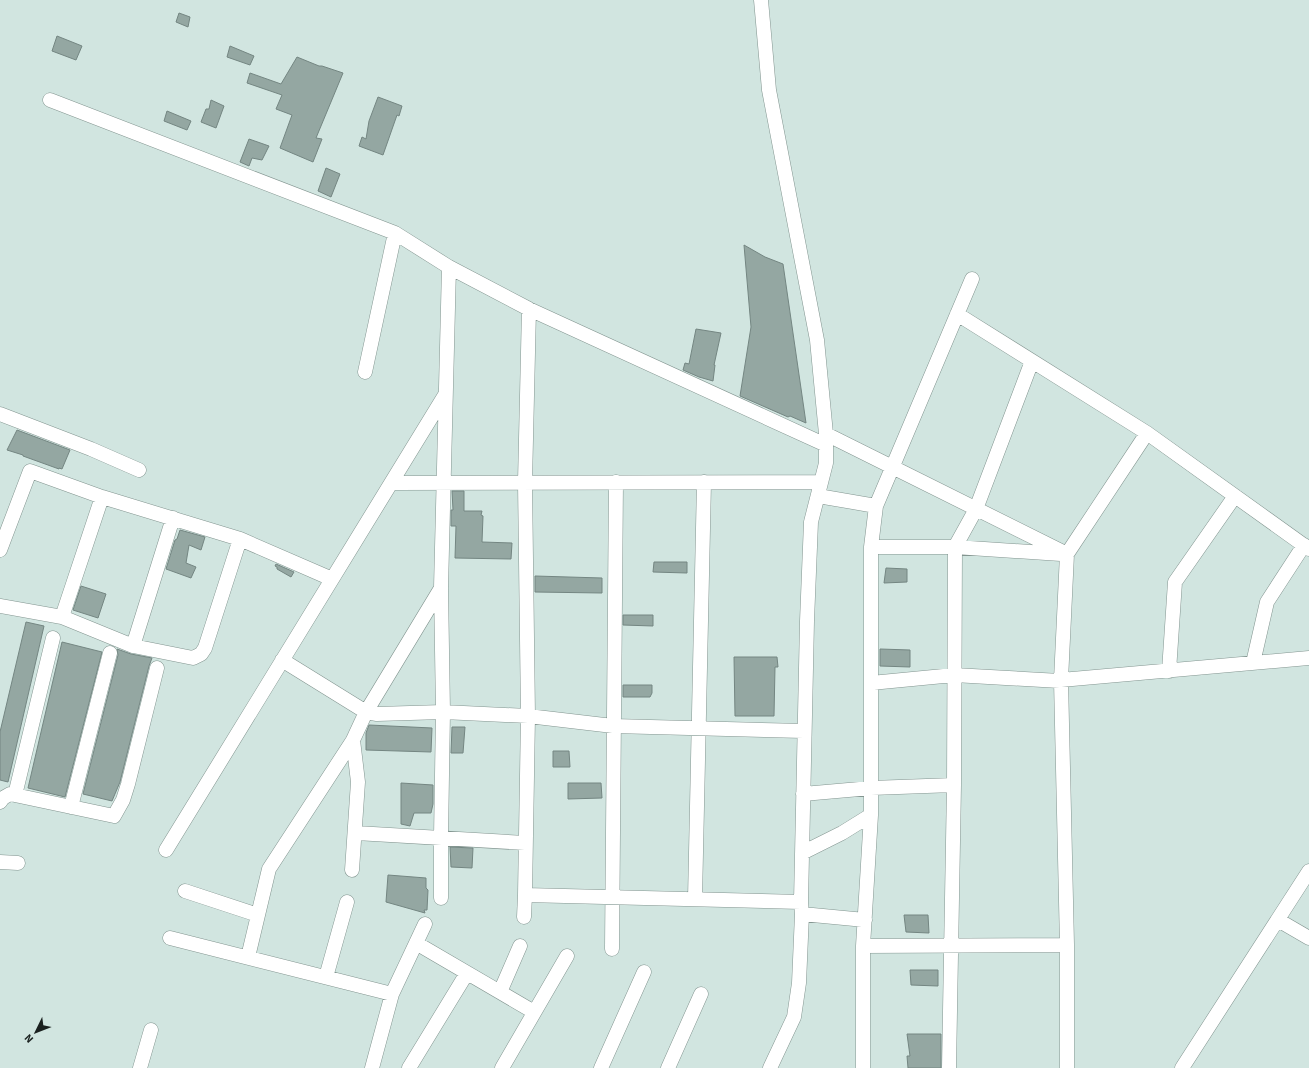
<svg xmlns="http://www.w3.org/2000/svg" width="1309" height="1068" font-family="'Source Sans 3',sans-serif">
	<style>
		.building { fill: #94a7a2; stroke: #748682 }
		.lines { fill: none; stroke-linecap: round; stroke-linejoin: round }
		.minor-casing { stroke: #839590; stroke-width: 15 }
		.minor { stroke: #fff; stroke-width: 14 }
	</style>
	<rect width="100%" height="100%" fill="#d1e5e0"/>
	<path class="building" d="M179 13 190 17 188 27 176 22Z
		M57 36 82 46 76 60 52 51Z
		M230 46 254 56 250 65 227 57Z
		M297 57 319 66H322L343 73 316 138 322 139 313 162 280 148 292 115 276 109 282 95 247 83 250 73 281 84Z
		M378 97 402 106 399 116 397 115 383 155 359 146 362 137 366 139 369 121Z
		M211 100 224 106 216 128 201 122 206 109H209Z
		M167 111 191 121 187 130 164 121Z
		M249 139 269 146 262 160 252 158 249 166 240 162Z
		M326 168 340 174 331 197 318 191Z
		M744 245 765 257 783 264 806 423 790 416 788 417 740 396 751 327Z
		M696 329 721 333 714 365H715L713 381 699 377 683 370 685 363 689 364Z
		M17 430 70 450 62 469 59 468V469L23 456V455L7 450Z
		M452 491H464V511H482L481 515 483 516 482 542 512 543 511 559 455 558 456 526H451V510H453Z
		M180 530 205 537 201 550 189 545 186 563 196 567 191 578 166 569 175 540 177 539Z
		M654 562H687V573L653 572Z
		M276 564 294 572 291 577 277 569V567L275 566Z
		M886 568 907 569V582L884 583Z
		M535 576 602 578V593L535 592Z
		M81 586 106 594 98 618 73 610Z
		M623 615H653V626L623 625Z
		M26 622 44 626 8 782 0 780V732Z
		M62 642 102 652 65 797 28 788Z
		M117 649 131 654 152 658 149 666 120 782 112 801 83 794 118 655Z
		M880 649 910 650V667L880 666Z
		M734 657H777L778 667H775L774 716H735Z
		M623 685H652V693L650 697H623Z
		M369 725 432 728 431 752 366 750V733Z
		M452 727H465L463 753H451Z
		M553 751H569L570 767H553Z
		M401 783 433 785V804L431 813H414L410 826 401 824Z
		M568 783H601L602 798 568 799Z
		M450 847 473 848 472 868 451 867Z
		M388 875 426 878V888L428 890 427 910H424L425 913 386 902Z
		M904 915H928L929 933 906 932Z
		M910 970H938V986L911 985Z
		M907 1034H941V1068H908L907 1056H910Z"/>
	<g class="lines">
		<g class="minor-casing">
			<path id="minor" d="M761 0 769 90 817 340 826 434V463L811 522 807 621 801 902 802 914 799 983 794 1017 770 1068
				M50 100 395 233 449 267 529 309 826 445
				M957 314 1147 433 1309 549
				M365 372 395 233
				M0 414 91 449 139 470
				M826 434 1067 554
				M391 483 821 482
				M818 496 876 506
				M871 547H955L1061 554
				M0 550 30 471 102 497 240 539 332 579
				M0 606 62 617 133 646 193 658 201 654 205 648 240 539
				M62 617 102 497
				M133 646 173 518
				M282 660 366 712 377 714 443 712 528 716 613 726 804 731
				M1253 663 1267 602 1304 545
				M1169 671 1175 582 1235 496
				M871 683 954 675 1060 681 1061 680 1309 658
				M803 794 871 788 954 785
				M15 795 53 638
				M0 802 3 798 10 794 114 816 123 800 128 784 157 668
				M71 807 110 653
				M356 833 525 843
				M166 850 445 395
				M802 853 842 833 871 815
				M0 862 18 863
				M352 870 358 782 353 740 366 712 441 588
				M185 891 258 915
				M525 895 801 902
				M441 898V837L443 712 441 588 449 267
				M695 899 704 482
				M802 914 865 920
				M524 917 525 895 528 716 525 482 529 309
				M1278 920 1309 938
				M170 938 392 994
				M416 943 534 1012
				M863 946 1067 945
				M612 949 616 482
				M248 957 269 869 353 740
				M326 977 347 902
				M500 992 520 946
				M140 1068 151 1030
				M372 1068 392 994 425 924
				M409 1068 467 973
				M502 1068 567 956
				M601 1068 644 972
				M668 1068 701 994
				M863 1068V946L871 815V547L876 506 972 279
				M949 1068 954 785 955 547 976 509 1032 361
				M1067 1068V945L1061 680 1067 554 1147 433
				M1182 1068 1309 871"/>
		</g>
		<use href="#minor" class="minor"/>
	</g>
	<g transform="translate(36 1032) rotate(227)" stroke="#d1e5e0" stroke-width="3" paint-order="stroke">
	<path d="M0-3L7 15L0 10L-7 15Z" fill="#1a211f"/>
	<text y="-6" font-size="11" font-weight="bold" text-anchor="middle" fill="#1a211f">N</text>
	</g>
</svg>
